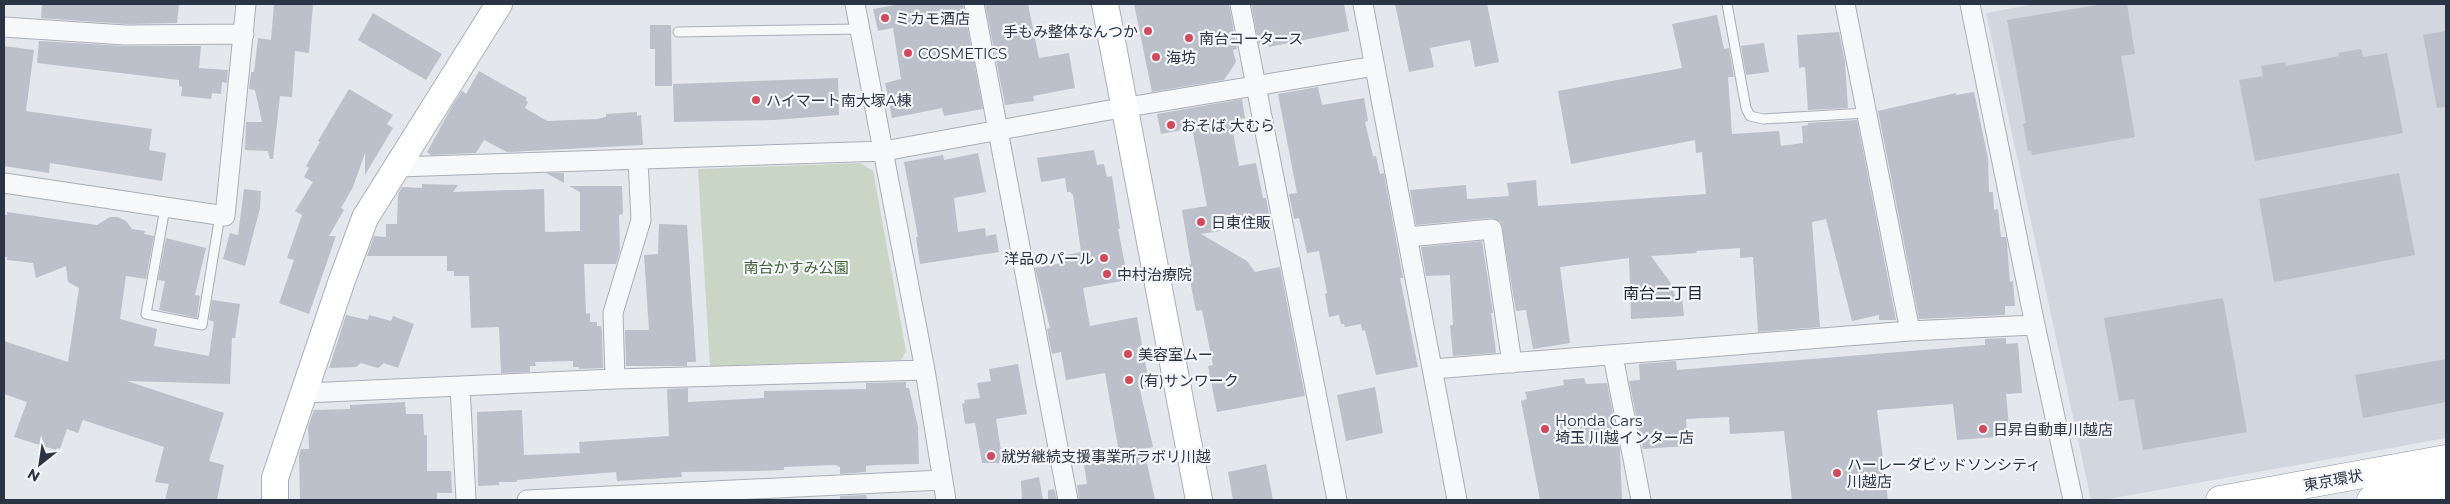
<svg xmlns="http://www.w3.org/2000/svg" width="2450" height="504" font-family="Montserrat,'Noto Sans JP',sans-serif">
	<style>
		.built { fill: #d2d6de }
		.green { fill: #c9d6c5 }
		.building { fill: #bbc0ca }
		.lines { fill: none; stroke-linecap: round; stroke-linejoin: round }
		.lane-casing { stroke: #a9aeb7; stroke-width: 11 }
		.street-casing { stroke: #a9aeb7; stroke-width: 21 }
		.secondary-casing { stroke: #a9aeb7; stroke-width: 28 }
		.highway-casing { stroke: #8b94a3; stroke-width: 29 }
		.lane { stroke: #f7f8fa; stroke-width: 9 }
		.street { stroke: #f7f8fa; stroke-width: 19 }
		.secondary { stroke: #fff; stroke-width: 26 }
		.highway { stroke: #fff; stroke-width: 28 }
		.poi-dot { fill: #d1495b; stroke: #f4f6f9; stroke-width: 2 }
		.labels { text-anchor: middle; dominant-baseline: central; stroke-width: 4.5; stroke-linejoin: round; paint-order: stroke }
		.poi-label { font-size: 15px; fill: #2b3445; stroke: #f4f6f9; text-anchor: start }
		.park-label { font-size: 15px; fill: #3f6138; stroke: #f4f6f9 }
		.street-label { font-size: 15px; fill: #2b3445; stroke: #f4f6f9 }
		.neighbourhood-label { font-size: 16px; fill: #1d2536; stroke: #f4f6f9 }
	</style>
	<rect width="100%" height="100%" fill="#e4e7ec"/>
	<path class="built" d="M2036 4H2446V438L2103 500H2091L1986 13Z"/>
	<path class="green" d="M860 163 873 171 906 351 901 360 710 366 698 169Z"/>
	<path class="building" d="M42 4H179L177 23 125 24 41 18Z
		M274 4H313L309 53 295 51 292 97 280 96 273 159H270L268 151 245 150 246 122H262L255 90 249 89 251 72H254L258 38 271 40Z
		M901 4H963L983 109 944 116 942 108 892 118 885 83 901 79 893 28 878 31 873 9Z
		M985 4H1028L1039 58 1069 53 1075 88 1033 96 1034 101 1005 105Z
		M1134 4H1229L1237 49 1233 50 1236 62 1224 80 1152 92Z
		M1251 4H1344L1349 31 1269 47 1268 43 1259 45Z
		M1395 4H1487L1499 62 1475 67 1470 40 1430 48 1434 67 1409 72Z
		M2103 4H2127L2135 54 2121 56 2135 137 2032 155 2031 150 2028 151 2023 124 2026 123 2007 20Z
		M373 13 442 54 426 80 358 40Z
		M1717 15 1724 49 1729 48 1734 77H1728L1732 134 1779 131 1781 146 1803 143 1802 126 1808 125V123L1857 120 1896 320H1879V315L1852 321 1826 219 1812 222 1820 327 1758 332 1753 257 1740 258V248L1696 251 1697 253 1651 256 1670 282 1676 298 1682 297 1684 316 1631 319 1629 258 1560 267 1570 343 1533 349 1526 310 1516 311 1501 222 1491 218 1416 225 1410 190 1466 185 1467 199 1509 196 1507 183 1536 180 1538 206 1706 194 1702 152 1696 153 1695 140 1571 164 1558 91 1682 68 1672 24Z
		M650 25H671L672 86H655V49H650Z
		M2446 31V107L2437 108 2423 35Z
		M1839 32 1845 62 1848 108 1808 110 1805 67 1799 68 1797 35Z
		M39 41 124 46H201L199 68 228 70 227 83 222 82 221 94 212 93 211 99 181 96 182 87 179 86V80L37 63Z
		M1764 43 1769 72 1746 75 1741 46Z
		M4 46 34 50 26 111 152 129 149 150 166 153 162 181 50 163 49 173 4 166Z
		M2361 49 2363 57 2387 53 2403 133 2255 161 2239 80 2263 76 2261 66 2285 62 2286 66 2339 56 2338 53Z
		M479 71 527 98 525 100 528 102 525 108 547 121 597 119 606 117V114L637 112V116L641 115 643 145 507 152 484 140 476 153 431 155 427 152 451 108 462 91 466 94Z
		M838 78 839 115 774 120 674 122 673 84Z
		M1318 87 1322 105 1364 98 1368 121 1365 122 1373 156H1376L1380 174 1384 173 1403 278H1400L1418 367 1376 375 1365 330 1362 331 1361 324 1345 327 1344 324H1341L1339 315 1329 317 1325 294 1327 293 1319 251 1307 253 1299 218 1294 219 1289 194 1297 193 1278 94Z
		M349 89 393 115 387 124 393 128 365 175V153L353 187 341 208 344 210 329 236H336L309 314 279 303 294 260 287 258 302 215 295 211 313 182 304 177 309 168 306 166 320 142 318 141Z
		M1974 92 1988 158 1989 192H1993L1994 210 1998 209 2001 237H2006L2007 244 2010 282 2013 281 2015 306H2005V315L1919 319 1878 111 1956 93V95Z
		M1242 99 1245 118 1239 119 1240 125 1232 126 1239 166 1256 163 1263 198H1266L1271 223 1201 234 1247 261 1255 272 1280 267 1305 396 1217 412 1208 366 1213 365 1202 310 1196 311 1187 265 1191 264 1182 210 1207 206 1192 128 1161 134 1157 114Z
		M1094 150 1097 165 1104 164 1107 177 1112 176 1120 229H1118L1128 280 1083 288 1090 326 1137 317 1150 389 1140 390 1153 447 1144 449 1155 500H1079L1077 485 1087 484 1084 465 1120 458 1105 373 1066 380 1061 352 1052 354 1047 329 1050 328 1035 268 1062 263 1061 256 1081 252 1073 195 1070 192H1067L1065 178 1041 182 1037 158Z
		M978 153 986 192 954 198 958 232 985 228 986 236 996 234 999 252 920 264 916 237H918L904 162 943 155 944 160Z
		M546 173H564V183Z
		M2399 173 2415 255 2274 282 2259 199Z
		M422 184 458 185 453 192 544 189 545 232 580 231V192L569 186H622L623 214 619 215 620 251 616 264H584L586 314 590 313V322H597V326H601L602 331 603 368 579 369V367H573V361L535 362 536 366H530V372L501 373 499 327 471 328 469 276H454V271H447V256H367L374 236 386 237V224H397L398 194 402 187 422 188Z
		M244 189 261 191 260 208 245 266 223 259 230 233 238 235Z
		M7 212 97 225 110 217H118L126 221 132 229 145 231 144 234 154 236 146 279 126 276 120 319 157 329 154 346 209 356 214 322 209 320 212 300 240 304 235 338H232L230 384 127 381 224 413 209 461 224 465 217 500H165L169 484 155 482 164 447 83 420 78 433 67 429 60 449 57 448 56 450 14 437 27 402 4 394V341L68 362 79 288 68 282 66 266 36 278 33 263 7 260V257L4 256V214L7 215Z
		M659 224 687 225 696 362H687V366H626L625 330H649L644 255 658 254Z
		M166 238 206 248 195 295 200 296 197 318 159 310 165 281 158 280Z
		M1482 241 1493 313H1491L1496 353 1453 356 1450 325H1453L1450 275 1426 276 1421 247Z
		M2223 298 2247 432 2143 450 2134 399 2119 401 2104 318Z
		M346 315 368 320 369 315 391 321 393 316 414 324 398 368 384 363 378 368 361 363 356 367 329 368Z
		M2006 338V344L2018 343 2022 393 2006 394 2010 436 1957 440 1953 404 1877 410 1888 500H1792L1784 431 1730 434 1729 417 1686 419 1688 446 1643 449 1629 381 1640 380 1639 364 1676 361 1677 370 1736 365 1985 345V339Z
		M2446 359V402L2363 418 2355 375Z
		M1018 364 1027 414 996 419 1003 463H982L975 423 965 424 962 404 965 403 964 400 980 398 977 383 991 381 989 369Z
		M1584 378 1586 384 1607 383 1620 450 1622 500H1540L1521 401 1527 399 1525 392 1564 385 1563 380Z
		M906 382V388H909L918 427 919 464 874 465 866 466V472L840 474V467L835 465 784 467V470L754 471 681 472 682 477 617 481 616 472 517 480V482H499V485L478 486 477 412 522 410 524 455 580 453 579 442 669 436 667 389 688 388V402L764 398V391L866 389V383Z
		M1375 387 1383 433 1346 441 1337 395Z
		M405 402 406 414H423L424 435H427V471H451L452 493H437V500H300L299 455 301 449H309L308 427 314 410 350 409V405Z
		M1266 464 1273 500H1233L1228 472Z
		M1039 477 1043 500H1022L1021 481Z
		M1054 489 1057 500H1048V490Z
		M866 495 867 500H840V496Z"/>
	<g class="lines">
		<g class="lane-casing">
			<path id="lane" d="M1727 4 1746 108 1750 116 1763 119 1866 113
				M678 32 860 29
				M165 208 146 314 202 325 220 215"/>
		</g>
		<g class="street-casing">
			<path id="street" d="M855 4 925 370 946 500
				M974 4 1068 500
				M1240 4 1337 500
				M1363 4 1457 500
				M1845 4 1910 331
				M1970 4 2035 325 2073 500
				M4 27 125 35 244 34
				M398 167 884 151 1104 111 1375 66
				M4 183 225 216 246 4
				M1408 237 1492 229 1512 363
				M1613 356 1641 500
				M1433 369 1910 331 2035 325
				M615 379 613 313 641 220 638 160
				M460 386 466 500
				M305 393 615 379 925 370
				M527 500 942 480"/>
		</g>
		<g class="secondary-casing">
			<path id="secondary" d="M1105 4 1199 500
				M275 500V478L341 283 365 218 499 4"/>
		</g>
		<g class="highway-casing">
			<path id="highway" d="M2220 500 2446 459
				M2371 500 2446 487"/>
		</g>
		<use href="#lane" class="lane"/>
		<use href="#street" class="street"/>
		<use href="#secondary" class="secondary"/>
		<use href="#highway" class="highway"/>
	</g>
	<g class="poi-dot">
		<circle cx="885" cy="18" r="5"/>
		<circle cx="1148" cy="31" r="5"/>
		<circle cx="1189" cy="38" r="5"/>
		<circle cx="908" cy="53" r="5"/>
		<circle cx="1156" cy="57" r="5"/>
		<circle cx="756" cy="100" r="5"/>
		<circle cx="1171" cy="125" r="5"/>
		<circle cx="1201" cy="222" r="5"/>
		<circle cx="1104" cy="258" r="5"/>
		<circle cx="1107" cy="274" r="5"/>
		<circle cx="1128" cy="354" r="5"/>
		<circle cx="1129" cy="380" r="5"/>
		<circle cx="1545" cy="429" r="5"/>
		<circle cx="1983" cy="429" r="5"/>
		<circle cx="991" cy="456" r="5"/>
		<circle cx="1837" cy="473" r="5"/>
	</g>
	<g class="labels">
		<g class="poi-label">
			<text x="895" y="18">ミカモ酒店</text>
			<text x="1138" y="31" text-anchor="end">手もみ整体なんつか</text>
			<text x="1199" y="38">南台コータース</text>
			<text x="918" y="53">COSMETICS</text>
			<text x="1166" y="57">海坊</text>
			<text x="766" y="100">ハイマート南大塚A棟</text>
			<text x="1181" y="125">おそば 大むら</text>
			<text x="1211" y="222">日東住販</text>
			<text x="1094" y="258" text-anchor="end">洋品のパール</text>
			<text x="1117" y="274">中村治療院</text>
			<text x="1138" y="354">美容室ムー</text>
			<text x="1139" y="380">(有)サンワーク</text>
			<text x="1555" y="420">Honda Cars<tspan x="1555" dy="17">埼玉 川越インター店</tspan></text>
			<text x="1993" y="429">日昇自動車川越店</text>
			<text x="1001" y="456">就労継続支援事業所ラボリ川越</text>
			<text x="1847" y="464">ハーレーダビッドソンシティ<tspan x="1847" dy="17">川越店</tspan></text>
		</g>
		<g class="park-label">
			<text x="796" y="267">南台かすみ公園</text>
		</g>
		<g class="street-label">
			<text transform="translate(2333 480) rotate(-10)">東京環状</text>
		</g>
		<g class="neighbourhood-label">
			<text x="1663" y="293">南台二丁目</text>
		</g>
	</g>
	<rect width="2450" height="504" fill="none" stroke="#2b3445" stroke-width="10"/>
	<g transform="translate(40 464) rotate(210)" stroke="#f4f6f9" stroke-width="4" paint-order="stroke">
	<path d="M0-4L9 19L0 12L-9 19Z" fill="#2b3445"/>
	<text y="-8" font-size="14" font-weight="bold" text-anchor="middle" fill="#2b3445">N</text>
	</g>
</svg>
